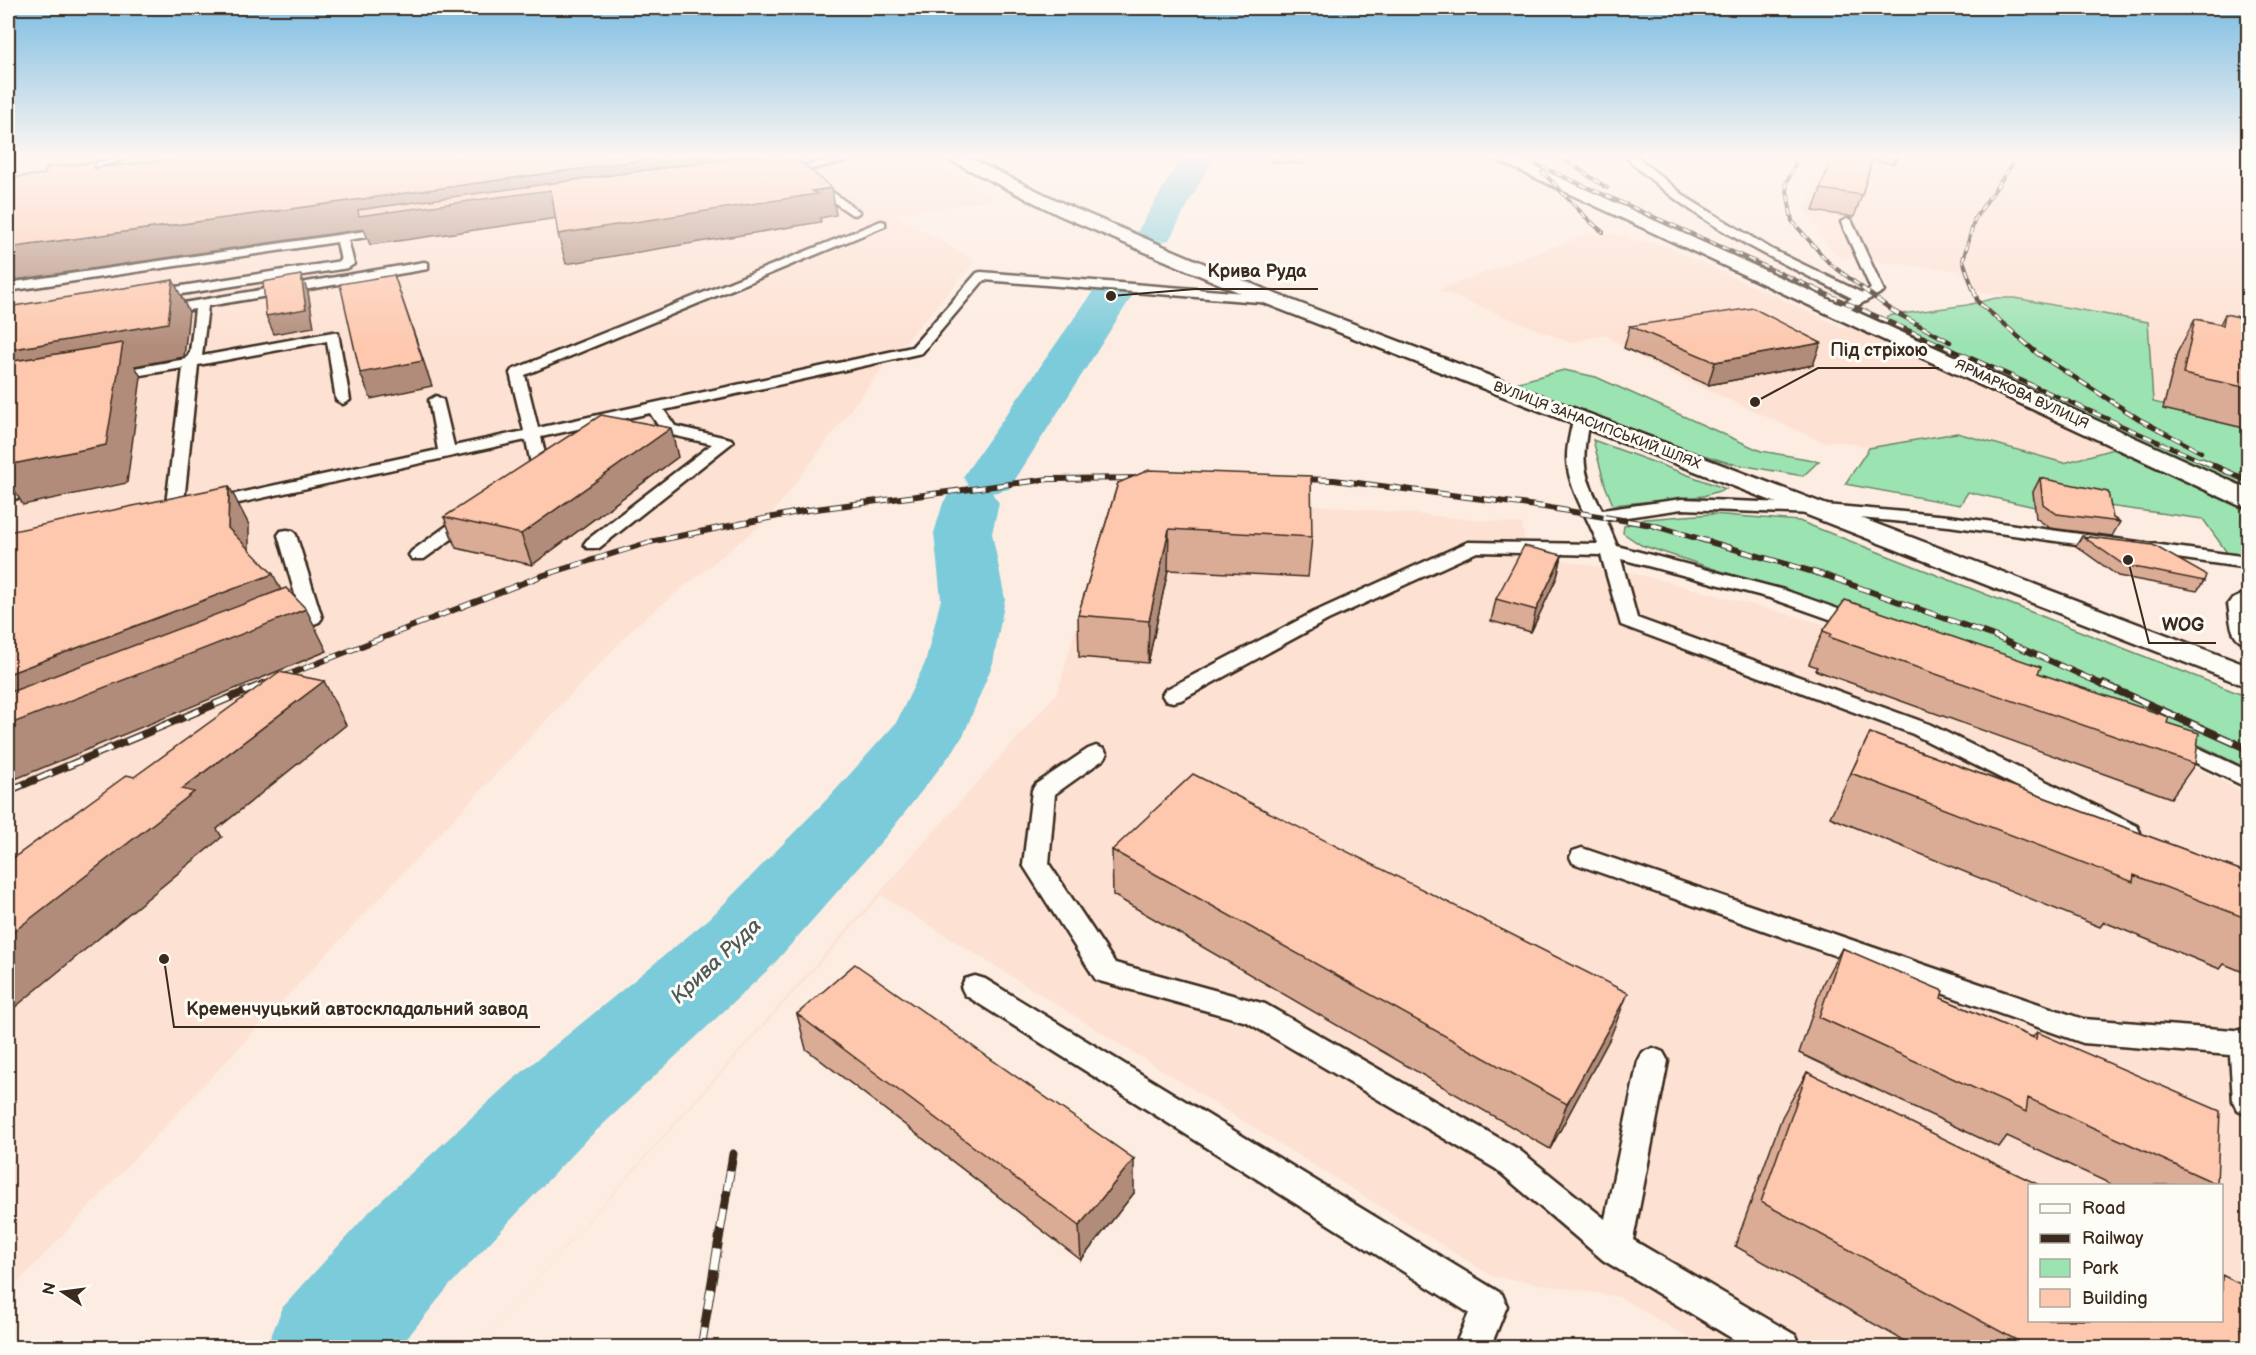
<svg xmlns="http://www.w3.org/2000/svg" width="2256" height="1355" font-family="'Balsamiq Sans',sans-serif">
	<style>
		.built { fill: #fde1d2; fill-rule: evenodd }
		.green { fill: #9ce3b2; stroke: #6c8668; stroke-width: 1.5 }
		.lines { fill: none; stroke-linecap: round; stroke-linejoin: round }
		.river { fill: #7ccbda; fill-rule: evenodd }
		.service-casing { stroke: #3b2a1e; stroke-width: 5 }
		.tertiary-casing { stroke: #3b2a1e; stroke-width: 5 }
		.secondary-casing { stroke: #3b2a1e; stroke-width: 5 }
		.service { fill: #fdfcf7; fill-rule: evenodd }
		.tertiary { fill: #fdfcf7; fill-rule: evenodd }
		.secondary { fill: #fdfcf7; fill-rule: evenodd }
		.rail-far4-casing { stroke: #3b2a1e; stroke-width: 4 }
		.rail-far3-casing { stroke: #3b2a1e; stroke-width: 4.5 }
		.rail-far2-casing { stroke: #3b2a1e; stroke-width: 6 }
		.rail-far1-casing { stroke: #3b2a1e; stroke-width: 8 }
		.rail-casing { stroke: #3b2a1e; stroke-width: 9 }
		.rail-far4 { stroke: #fdfcf7; stroke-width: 2; stroke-dasharray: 7; stroke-linecap: butt }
		.rail-far3 { stroke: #fdfcf7; stroke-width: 3; stroke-dasharray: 9; stroke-linecap: butt }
		.rail-far2 { stroke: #fdfcf7; stroke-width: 4; stroke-dasharray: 12; stroke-linecap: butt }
		.rail-far1 { stroke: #fdfcf7; stroke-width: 5; stroke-dasharray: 16; stroke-linecap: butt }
		.rail { stroke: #fdfcf7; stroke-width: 7; stroke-dasharray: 20; stroke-linecap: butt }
		.wall { fill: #daac96; stroke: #3b2a1e; stroke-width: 1.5 }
		.shaded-wall { fill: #b18c7a; stroke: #3b2a1e; stroke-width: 1.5 }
		.building { fill: #fdc8ae; stroke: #3b2a1e; stroke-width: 1.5 }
		.labels { text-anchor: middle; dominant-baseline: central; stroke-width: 6; stroke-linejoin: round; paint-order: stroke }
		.far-street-label { font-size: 14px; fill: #3b2a1e; stroke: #fdfcf7 }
		.near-water-label { font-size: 21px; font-style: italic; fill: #4e5a56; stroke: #fdfcf7 }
		.leader { fill: none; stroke: #3b2a1e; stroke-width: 2 }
		.callout-dot { fill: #3b2a1e; stroke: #fdfcf7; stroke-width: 2 }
		.callout-label { font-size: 18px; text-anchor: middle; font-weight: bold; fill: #3b2a1e; stroke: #fdfcf7; stroke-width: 6; stroke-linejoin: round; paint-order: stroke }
	</style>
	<rect width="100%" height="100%" fill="#fdece1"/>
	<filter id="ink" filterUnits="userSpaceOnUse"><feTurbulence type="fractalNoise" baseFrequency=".0167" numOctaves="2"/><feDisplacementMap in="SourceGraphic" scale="12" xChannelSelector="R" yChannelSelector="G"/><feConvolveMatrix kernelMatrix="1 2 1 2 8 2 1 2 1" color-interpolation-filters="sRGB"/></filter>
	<g filter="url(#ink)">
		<path class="built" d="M8 156H919L999 199 895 214 976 261 882 368 769 518 635 626 8 1293Z
			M1830 156H2248V453L2147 405V322L1978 292 1961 271 1842 258 1828 247 1804 210 1822 166Z
			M1590 233 1624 235 1635 241 1657 242 1842 327 1858 328 2113 449 2064 463 1957 433 1869 448 1842 441 1823 442 1659 368 1604 334 1571 343 1438 290Z
			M1150 501 1294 503 1522 524 1526 553 1645 576 1846 630 2166 753 2248 794V1347H1704L1620 1297 1492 1276 881 895 475 1348 1058 692 1106 518ZM2030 1186H2222V1320H2030Z"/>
		<path class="green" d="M1996 298H2014L2148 322 2153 402 2248 424V490L1885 325 1887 316 1967 305Z
			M1564 370 1596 377 1761 451 1819 461 1803 476 1729 463 1684 449 1511 384Z
			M1957 433 2064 463 2113 449 2248 511V557L2228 554 2203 519 2101 505 2034 492 2035 507 1968 492 1960 505 1845 484 1869 448Z
			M1593 440 1726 489 1703 496 1613 505 1605 485Z
			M1712 514 1799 521 2248 697V769L2150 721 2008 665 1641 545 1623 533 1624 526 1645 519Z"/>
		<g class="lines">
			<path class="river" d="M1182 156H1214L1169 240 1156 243 1143 240 1137 232Z
				M1111 283 1126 287 1132 296 1009 489 992 493 999 503 992 533 1005 599 993 663 964 734 953 751 888 834 772 966 580 1146 449 1286 399 1348H266L283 1307 371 1210 510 1082 710 918 832 794 896 723 925 663 941 599 934 533 943 503 951 491 969 486 963 477 971 465 1096 287Z"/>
			<g class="service-casing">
				<path id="service" d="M120 156H135L70 175 65 172Z
					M850 156H869L780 176 775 173 780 170Z
					M1626 156H1636L1687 198 1771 249 1862 293 1871 289 1841 222 1847 219 1851 220 1884 291 1844 313H1834L1832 310 1852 298C1786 265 1718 234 1660 187 1649 177 1635 168 1626 156Z
					M809 182 824 186 860 212 855 215 851 214 816 190 805 187 804 185Z
					M881 221 885 222V226L525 375 538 428 912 347 977 273 981 272 1271 295 1277 299 1271 303 984 280 922 353 664 410 675 426 731 439 733 442 599 548H587L584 544 587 540 712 444 663 433 650 413 541 437 548 466 532 480 526 481 518 476 531 464 526 440 207 510 201 509 198 505 201 501 207 500 438 450 429 400 436 396 443 400 454 446 524 431 510 373 512 370Z
					M393 227 399 230 397 232 348 240 354 264 348 268 150 299 144 295 150 291 341 261 337 242 8 291V283Z
					M424 262 428 263V269L208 306 202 356 333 332 338 333 350 400 343 404 336 400 327 341 198 365 183 512 180 516H168L165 512 183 368 111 380 104 376 111 372 186 359 190 352 195 309 159 315 154 314 152 311 154 308Z
					M1581 414 1589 419C1582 461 1581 471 1602 510L1682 499 1814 504 1949 516 2248 557V568L1949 526 1814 514 1682 509 1606 520 1617 546 1784 590 1869 620 1872 624 1869 628H1855L1770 598 1621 559 1637 618 1929 724 2137 826 2140 832 2137 838 2128 841 2119 838 1913 734 1621 625 1601 555 1477 552 1328 620 1181 700 1173 702 1165 700 1162 695 1165 690 1314 612 1468 542 1598 544C1588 517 1566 485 1567 456 1567 444 1571 431 1573 419Z
					M23 487 29 488 31 492 29 496 8 500V490Z
					M472 511 478 512 481 516 478 520 424 559H412L409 555 412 551 466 512Z
					M287 530 293 531 296 535 322 618 319 622 291 633H277L274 629 277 625 301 615 278 535 281 531Z
					M2248 592V644C2229 639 2231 620 2228 604L2231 600Z
					M2171 735 2248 771V788L2163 747 2160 742 2163 737Z
					M1096 746 1104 749 1107 754 1104 759 1055 794 1049 864 1115 963 1265 1004 1518 1149 1605 1219 1638 1061 1643 1052 1653 1048 1663 1052 1668 1061 1633 1240 1795 1335 1800 1348H1748L1603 1260 1496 1169 1247 1022 1096 980 1023 865 1032 790 1036 784 1088 749Z
					M1582 848 2083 1019 2248 1031V1114L2237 1110 2233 1101 2230 1055 2083 1043 1573 863 1570 857 1573 851Z
					M975 976 985 979 1502 1294 1507 1306 1490 1348H1454L1469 1313 965 995 961 987 965 979Z"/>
			</g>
			<g class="tertiary-casing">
				<path id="tertiary" d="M1492 156H1512L2248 489V507L2238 505 1495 159Z"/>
			</g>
			<g class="secondary-casing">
				<path id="secondary" d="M945 156H965L1071 207 1278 295 2248 666V687L1264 303 1059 215 948 159Z"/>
			</g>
			<use href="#service" class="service"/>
			<use href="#tertiary" class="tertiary"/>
			<use href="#secondary" class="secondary"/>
			<g class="rail-far4-casing">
				<path id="rail-far4" d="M1517 156 1816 289
					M1559 156 1607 188
					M1799 156 1786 184 1792 221 1829 263 1864 289
					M1542 172C1564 192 1580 215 1603 232
					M1973 289 1963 260 1975 218 2018 156"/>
			</g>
			<g class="rail-far3-casing">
				<path id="rail-far3" d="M1813 288 2119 424
					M1862 288 1893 311 1950 342
					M1973 288 1978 302 2038 354 2139 419 2201 452
					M2111 421 2204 462"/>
			</g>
			<g class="rail-far2-casing">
				<path id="rail-far2" d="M2201 460 2248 481
					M1294 479 1334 480 1544 507 1652 525 1827 576 1994 636 2106 686
					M259 686 541 576 650 542 808 510 1049 479 1147 478"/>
			</g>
			<g class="rail-far1-casing">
				<path id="rail-far1" d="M2103 684 2248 749
					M8 791 263 684"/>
			</g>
			<g class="rail-casing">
				<path id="rail" d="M701 1348 733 1154"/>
			</g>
			<use href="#rail-far4" class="rail-far4"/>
			<use href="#rail-far3" class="rail-far3"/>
			<use href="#rail-far2" class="rail-far2"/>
			<use href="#rail-far1" class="rail-far1"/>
			<use href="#rail" class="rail"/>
		</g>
		<path class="wall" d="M1270 156H1307L1304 164 1270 162Z
			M1833 156H1901L1893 164 1872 160 1862 195 1854 217 1813 211Z
			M2225 314 2248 319V429L2163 409 2177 353 2195 319 2220 324Z
			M1630 326 1813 365 1708 385 1624 348Z
			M678 457 532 565 456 548 444 517Z
			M2040 478 2120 522 2112 536 2050 528 2036 518 2033 492Z
			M1118 483 1312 537 1308 577 1168 570 1148 663 1079 657 1078 615Z
			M2082 536 2204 581 2197 591 2118 576 2076 546Z
			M1562 555 1557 577 1531 632 1491 621 1496 599Z
			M1823 631 2038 673 2167 723 2195 764 2171 798 1815 670 1817 667 1809 664Z
			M1870 733 2248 873V974L2224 964 2220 969 2104 922 2100 927 1830 817Z
			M1112 850 1610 1038 1550 1149 1113 895Z
			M1842 948 1941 998 2032 1037 2037 1032 2217 1184 2216 1185H2113L2007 1136 1999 1147 1799 1053 1823 983Z
			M797 1014 1134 1193 1081 1260 806 1049Z
			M1807 1072 2248 1347H1915L1735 1246 1782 1117Z"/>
		<path class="shaded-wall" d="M673 156H748L558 218 370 245 364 229 8 281V248Z
			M1896 156H1901L1893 164Z
			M832 188 836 215 820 218 821 222 566 264 558 234Z
			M301 275 308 292 314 327 274 334 266 316Z
			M394 275 432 386 371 399 360 373Z
			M173 280 189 312 184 357 135 366 141 377 127 483 23 505 8 480V453L14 463 8 388V350Z
			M1821 343 1813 365 1708 385 1715 362Z
			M671 428 678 457 532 565 521 534Z
			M229 486 249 525V568L228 528Z
			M1169 529 1168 570 1148 663 1149 621Z
			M1562 555 1557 577 1531 632 1536 610Z
			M273 574 293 614 306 609 327 651 8 782V674Z
			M324 681 346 725 217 829 222 837 8 1013V936L182 789Z
			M1628 993 1610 1038 1550 1149 1567 1104Z
			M1134 1159V1193L1081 1260 1079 1226Z"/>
		<path class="building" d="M198 156H673L8 248V178L45 174 47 167 96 162 94 168Z
			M750 156H779L802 163 832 188 812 191 817 194 558 234 551 190 359 216 358 210Z
			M1833 156H1873L1862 195 1820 189Z
			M301 275 306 309 266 316 263 282Z
			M394 275 423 361 360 373 340 284Z
			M173 280 168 323 8 350V307Z
			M1753 308 1821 343 1715 362 1630 326Z
			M2225 314 2248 319V388L2183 374 2195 319 2223 325Z
			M123 343 106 445 8 465V458L9 455 8 449V362Z
			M601 415 671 428 521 534 444 517Z
			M1149 470 1311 476 1312 537 1169 529 1149 621 1078 615 1118 483Z
			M2040 478 2108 492 2113 518 2120 522 2057 514 2043 504Z
			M229 486 228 528 273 574 8 674V532Z
			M2082 536 2153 545 2206 575 2204 581 2124 565Z
			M1524 546 1562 555 1536 610 1496 599Z
			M286 588 306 609 8 725V693Z
			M1845 600 2041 667 2038 673 2169 717 2167 723 2199 733 2195 764 1829 637 1831 634 1823 631Z
			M279 672 324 681 182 789 194 792 8 936V862L127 775 134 777Z
			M1870 733 2248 873V919L2134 875 2133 882 1851 773Z
			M1193 774 1628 993 1567 1104 1112 850Z
			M1842 948 1943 991 1941 998 2036 1039 2037 1032 2220 1111 2217 1184 2028 1098 2026 1112 1819 1017Z
			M855 964 1134 1159 1079 1226 797 1014Z
			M1807 1072 2039 1185H2030V1320H2222V1275L2248 1288V1347H2029L1761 1202Z"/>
	</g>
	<linearGradient id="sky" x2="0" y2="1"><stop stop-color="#7dbde2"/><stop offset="0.45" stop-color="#fef6f2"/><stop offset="1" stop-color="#fef6f2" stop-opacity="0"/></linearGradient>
	<rect width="2256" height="346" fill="url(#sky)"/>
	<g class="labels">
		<g class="far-street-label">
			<text transform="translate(2022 394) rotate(25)">ЯРМАРКОВА ВУЛИЦЯ</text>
			<text transform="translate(1597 425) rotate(21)">ВУЛИЦЯ ЗАНАСИПСЬКИЙ ШЛЯХ</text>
		</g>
		<g class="near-water-label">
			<text transform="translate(716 961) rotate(-43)">Крива Руда</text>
		</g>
	</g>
	<path class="leader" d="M1111 296L1195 289H1318M1755 402L1818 368H1939M2128 560L2149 643H2216M164 959L174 1027H540"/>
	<g class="callout-dot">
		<circle cx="1111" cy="296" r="6"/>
		<circle cx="1755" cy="402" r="6"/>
		<circle cx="2128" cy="560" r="6"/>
		<circle cx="164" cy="959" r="6"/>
	</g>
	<g class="callout-label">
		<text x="1257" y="277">Крива Руда</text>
		<text x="1879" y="356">Під стріхою</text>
		<text x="2183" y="631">WOG</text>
		<text x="357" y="1015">Кременчуцький автоскладальний завод</text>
	</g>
	<rect width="2256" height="1355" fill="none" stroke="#fdfcf7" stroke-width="30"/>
	<rect x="15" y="15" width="2226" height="1325" fill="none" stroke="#3b2a1e" stroke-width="2" filter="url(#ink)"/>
	<rect x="2028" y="1184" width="195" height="138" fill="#fdfcf7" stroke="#afa8a0" stroke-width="1.5"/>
	<rect x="2040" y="1204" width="30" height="9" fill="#fdfcf7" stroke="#afa8a0" stroke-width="1.5"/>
	<text x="2082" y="1214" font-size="18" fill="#3b2a1e">Road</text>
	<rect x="2040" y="1234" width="30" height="9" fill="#3b2a1e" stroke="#afa8a0" stroke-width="1.5"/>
	<text x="2082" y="1244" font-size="18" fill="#3b2a1e">Railway</text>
	<rect x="2040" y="1259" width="30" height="18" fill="#9ce3b2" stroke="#afa8a0" stroke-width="1.5"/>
	<text x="2082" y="1274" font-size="18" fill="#3b2a1e">Park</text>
	<rect x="2040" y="1289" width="30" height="18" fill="#fdc8ae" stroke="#afa8a0" stroke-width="1.5"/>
	<text x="2082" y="1304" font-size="18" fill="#3b2a1e">Building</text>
	<g transform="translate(63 1292) rotate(283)" stroke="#fdfcf7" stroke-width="4.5" paint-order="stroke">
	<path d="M0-4.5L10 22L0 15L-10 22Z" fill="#3b2a1e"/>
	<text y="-9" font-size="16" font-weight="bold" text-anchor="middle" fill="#3b2a1e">N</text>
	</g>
</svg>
